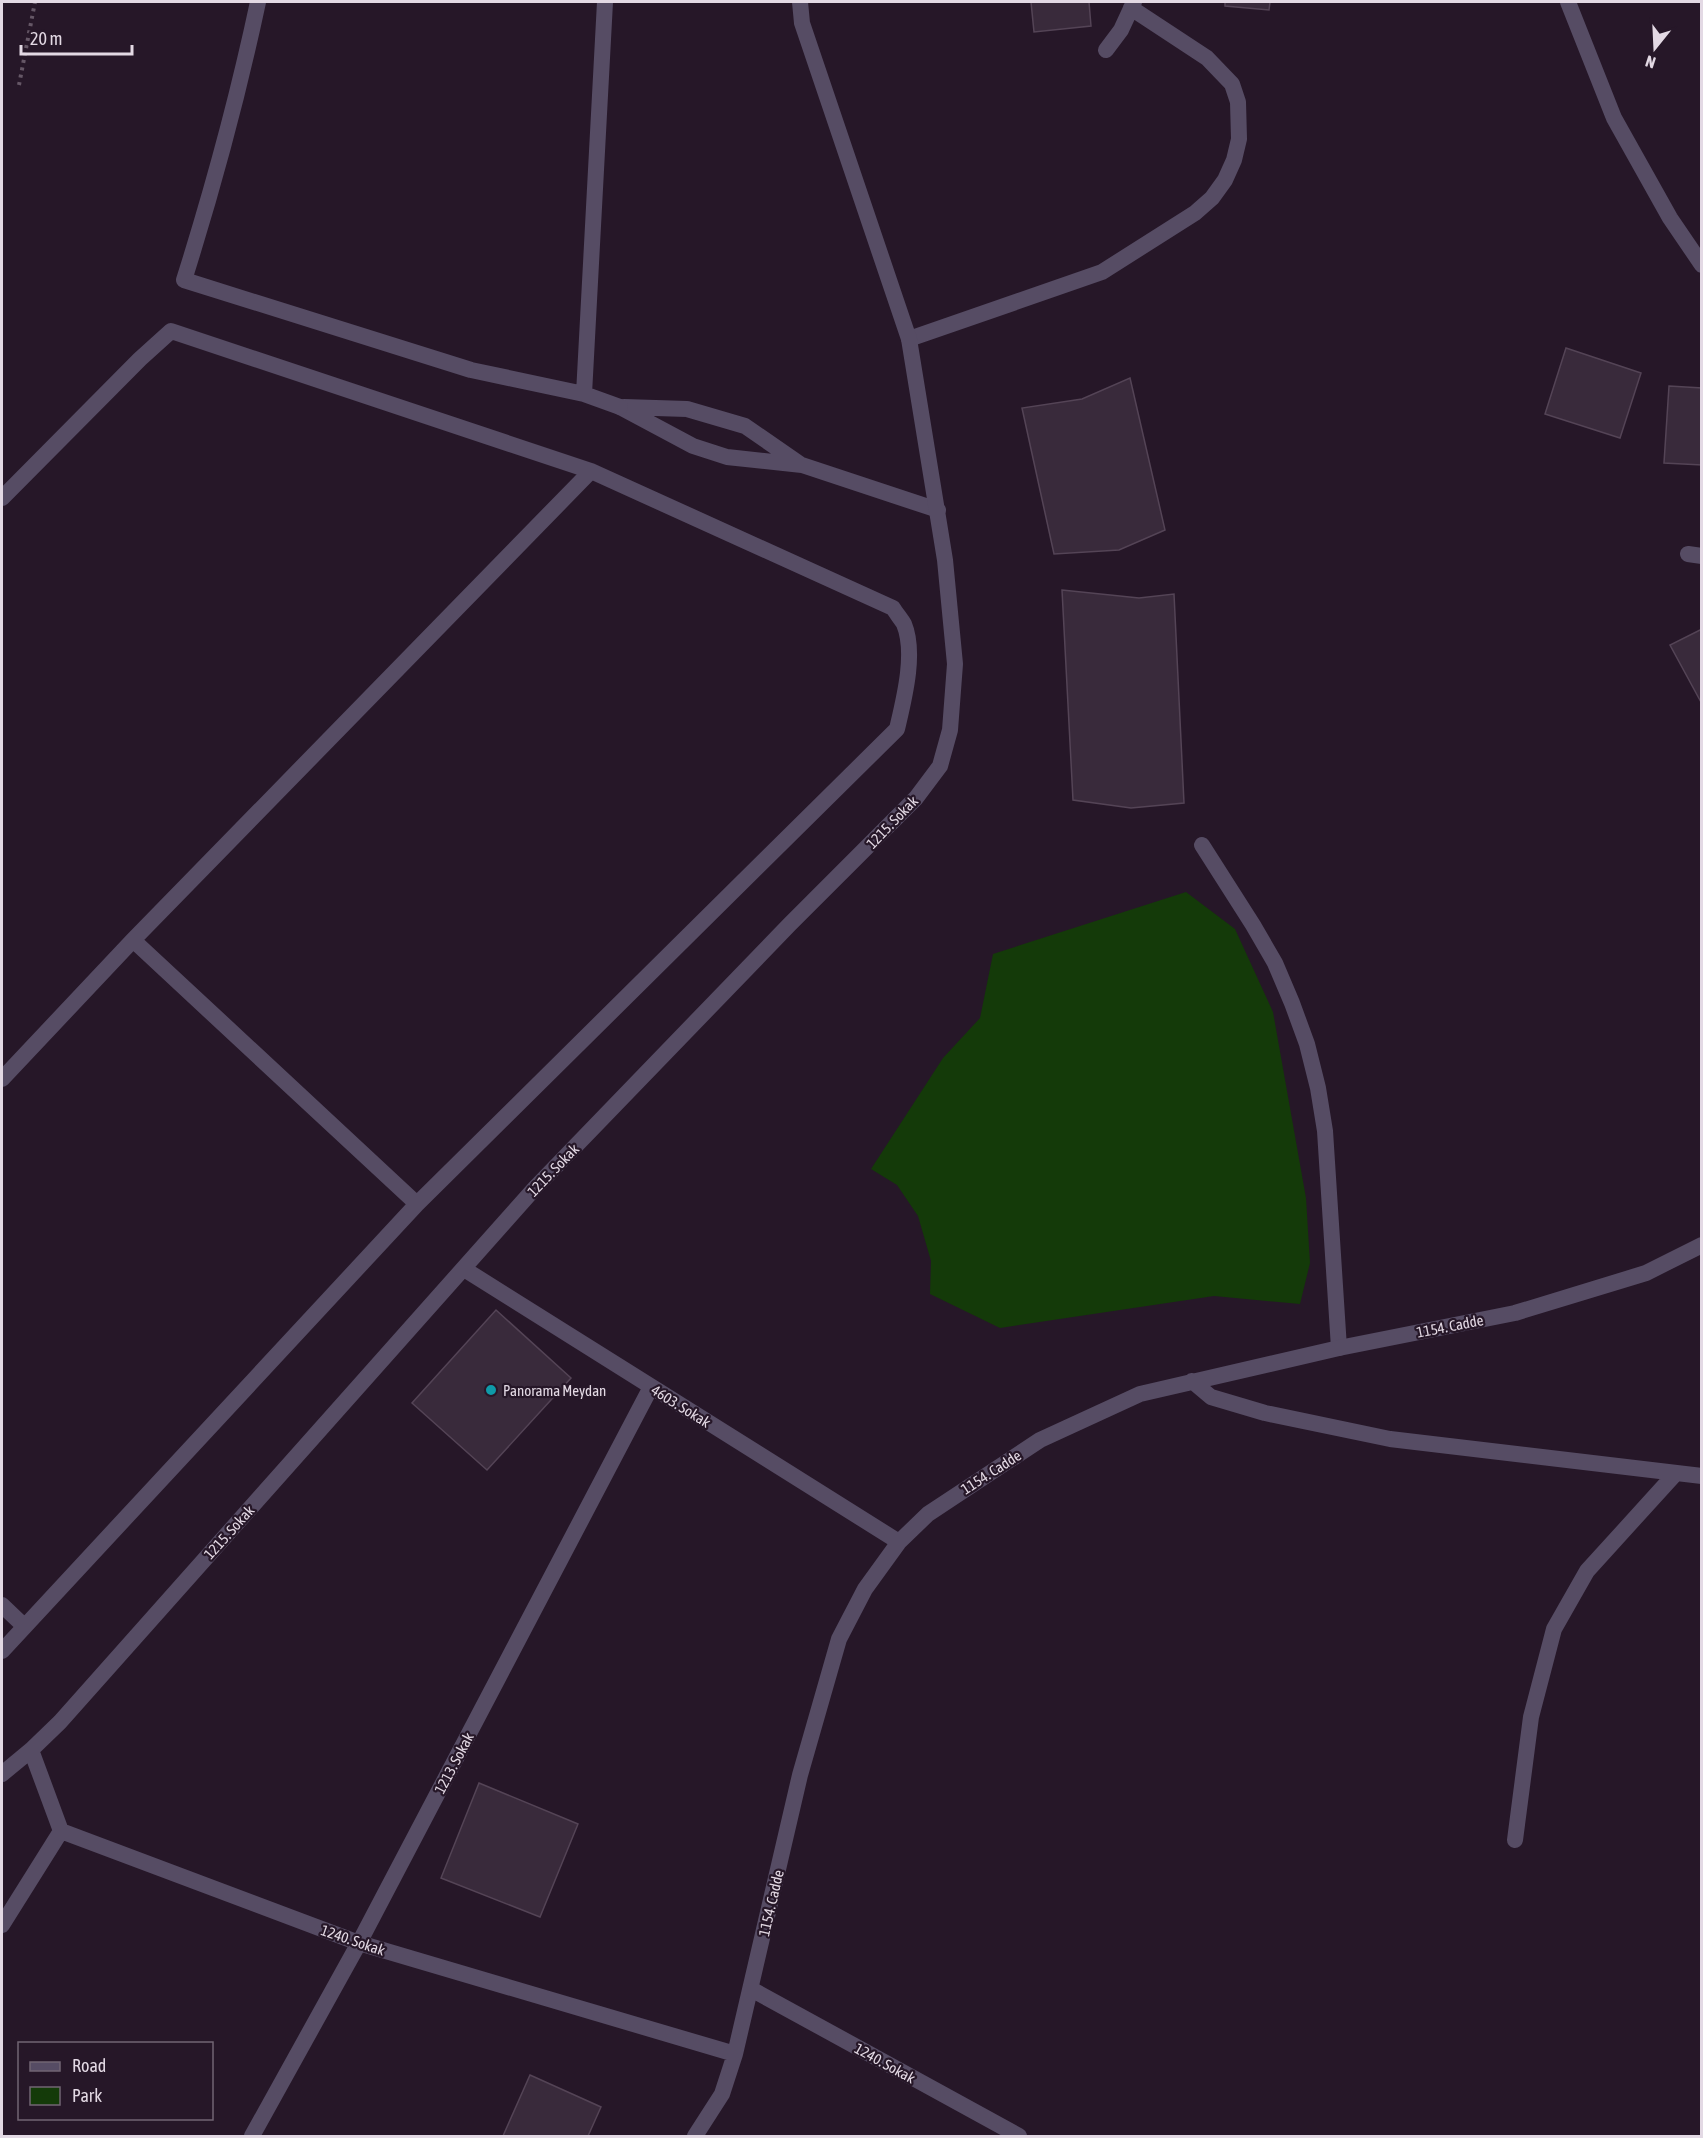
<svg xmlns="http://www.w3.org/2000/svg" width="1703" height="2138" font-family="'Asap Condensed',sans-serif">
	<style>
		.green { fill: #143a09 }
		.building { fill: #392a3b; stroke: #544456; stroke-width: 1.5 }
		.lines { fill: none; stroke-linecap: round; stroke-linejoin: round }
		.path { stroke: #655766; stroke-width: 4; stroke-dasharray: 3 4.5; stroke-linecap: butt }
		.service { stroke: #564c64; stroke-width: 16 }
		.minor { stroke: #564c64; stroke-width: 16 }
		.culture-dot { fill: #0f9aa8; stroke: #261728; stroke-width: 2 }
		.labels { text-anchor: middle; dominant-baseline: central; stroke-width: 4.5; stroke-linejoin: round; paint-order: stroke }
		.street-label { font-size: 15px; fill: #e3d9e4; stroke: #261728 }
		.poi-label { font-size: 15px; fill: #e3d9e4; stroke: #261728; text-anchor: start }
	</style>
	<rect width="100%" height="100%" fill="#261728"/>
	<path class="green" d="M1186 892 1235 929 1273 1012 1306 1198 1310 1263 1300 1304 1214 1296 1000 1328 930 1294 931 1261 918 1216 897 1185 871 1169 943 1058 980 1018 993 954Z"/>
	<path class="building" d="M1031 2H1089L1091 26 1034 32Z
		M1225 2H1270L1269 10 1225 6Z
		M1566 348 1641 373 1620 438 1545 414Z
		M1130 378 1165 530 1119 550 1054 554 1022 408 1082 399Z
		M1669 386 1702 388V465L1664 463Z
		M1062 590 1139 598 1174 594 1184 803 1131 808 1073 800Z
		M1702 629V704L1670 645Z
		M496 1310 571 1378 487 1470 412 1403Z
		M479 1783 578 1824 540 1917 441 1878Z
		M530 2075 601 2107 588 2136H503Z"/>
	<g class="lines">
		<path class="path" d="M19 85 35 2"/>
		<path class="service" d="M1106 50 1121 30 1134 2
			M909 339 1102 272 1195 213 1212 198 1225 180 1234 160 1239 139 1238 102 1232 84 1207 58 1131 8
			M620 407 693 446 727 457 802 465 938 510
			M624 407 687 409 745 426 800 464
			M1688 554 1702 556
			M1202 845 1253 925 1275 963 1292 1003 1307 1044 1318 1088 1325 1131 1339 1348"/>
		<path class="minor" d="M258 2C238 96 213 188 184 280L471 370 584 394
			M605 2 584 394 620 407
			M1568 2 1614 118 1670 218 1702 265
			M2 498 140 359 171 331 591 471 893 608C896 613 901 619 904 624 916 653 904 699 897 729L417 1204 2 1651
			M133 940 417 1204
			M2 1079 133 940 591 471
			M464 1269 899 1542
			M1192 1381 1211 1397 1265 1413 1390 1439 1702 1476
			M2 1605 24 1626
			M31 1750 61 1831 359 1943 735 2054
			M2 1774 31 1750 60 1722 534 1189 790 924 916 798 940 766 950 730 955 664 945 560 909 339 802 23 800 2
			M1515 1840 1531 1717 1554 1629 1587 1571 1676 1473
			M2 1925 61 1831
			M751 1989 1019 2136
			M252 2136 359 1943 651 1387
			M695 2136 722 2094 735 2054 800 1775 839 1639 865 1589 899 1542 928 1514 1040 1440 1140 1394 1339 1348 1515 1313 1646 1273 1702 1245"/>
	</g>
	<circle class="culture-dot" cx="491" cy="1390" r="6"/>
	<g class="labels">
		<g class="street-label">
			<text transform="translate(892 822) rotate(-46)">1215. Sokak</text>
			<text transform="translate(553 1170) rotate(-46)">1215. Sokak</text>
			<text transform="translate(1450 1326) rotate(-11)">1154. Cadde</text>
			<text transform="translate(681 1406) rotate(32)">4603. Sokak</text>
			<text transform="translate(991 1472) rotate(-33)">1154. Cadde</text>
			<text transform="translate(229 1532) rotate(-48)">1215. Sokak</text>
			<text transform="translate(454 1763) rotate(-62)">1213. Sokak</text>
			<text transform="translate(771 1903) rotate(-77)">1154. Cadde</text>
			<text transform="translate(353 1940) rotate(19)">1240. Sokak</text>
			<text transform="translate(885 2063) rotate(29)">1240. Sokak</text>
		</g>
		<g class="poi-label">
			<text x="503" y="1390">Panorama Meydan</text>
		</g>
	</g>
	<rect width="1703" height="2138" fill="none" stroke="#e3d9e4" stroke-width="6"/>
	<rect x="18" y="2042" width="195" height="78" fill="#261728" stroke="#726573" stroke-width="1.5"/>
	<rect x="30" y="2062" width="30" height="9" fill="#564c64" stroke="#726573" stroke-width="1.5"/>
	<text x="72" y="2072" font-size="18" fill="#e3d9e4">Road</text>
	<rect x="30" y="2087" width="30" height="18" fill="#143a09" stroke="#726573" stroke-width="1.5"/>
	<text x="72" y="2102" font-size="18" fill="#e3d9e4">Park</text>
	<g transform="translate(1655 48) rotate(198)" stroke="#261728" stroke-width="4.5" paint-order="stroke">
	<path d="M0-4.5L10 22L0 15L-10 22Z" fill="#e3d9e4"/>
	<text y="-9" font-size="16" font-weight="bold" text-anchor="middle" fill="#e3d9e4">N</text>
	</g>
	<path d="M21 45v9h111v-9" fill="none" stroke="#e3d9e4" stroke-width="3"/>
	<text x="30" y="45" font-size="18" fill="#e3d9e4" stroke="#261728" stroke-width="4.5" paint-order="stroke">20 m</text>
</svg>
